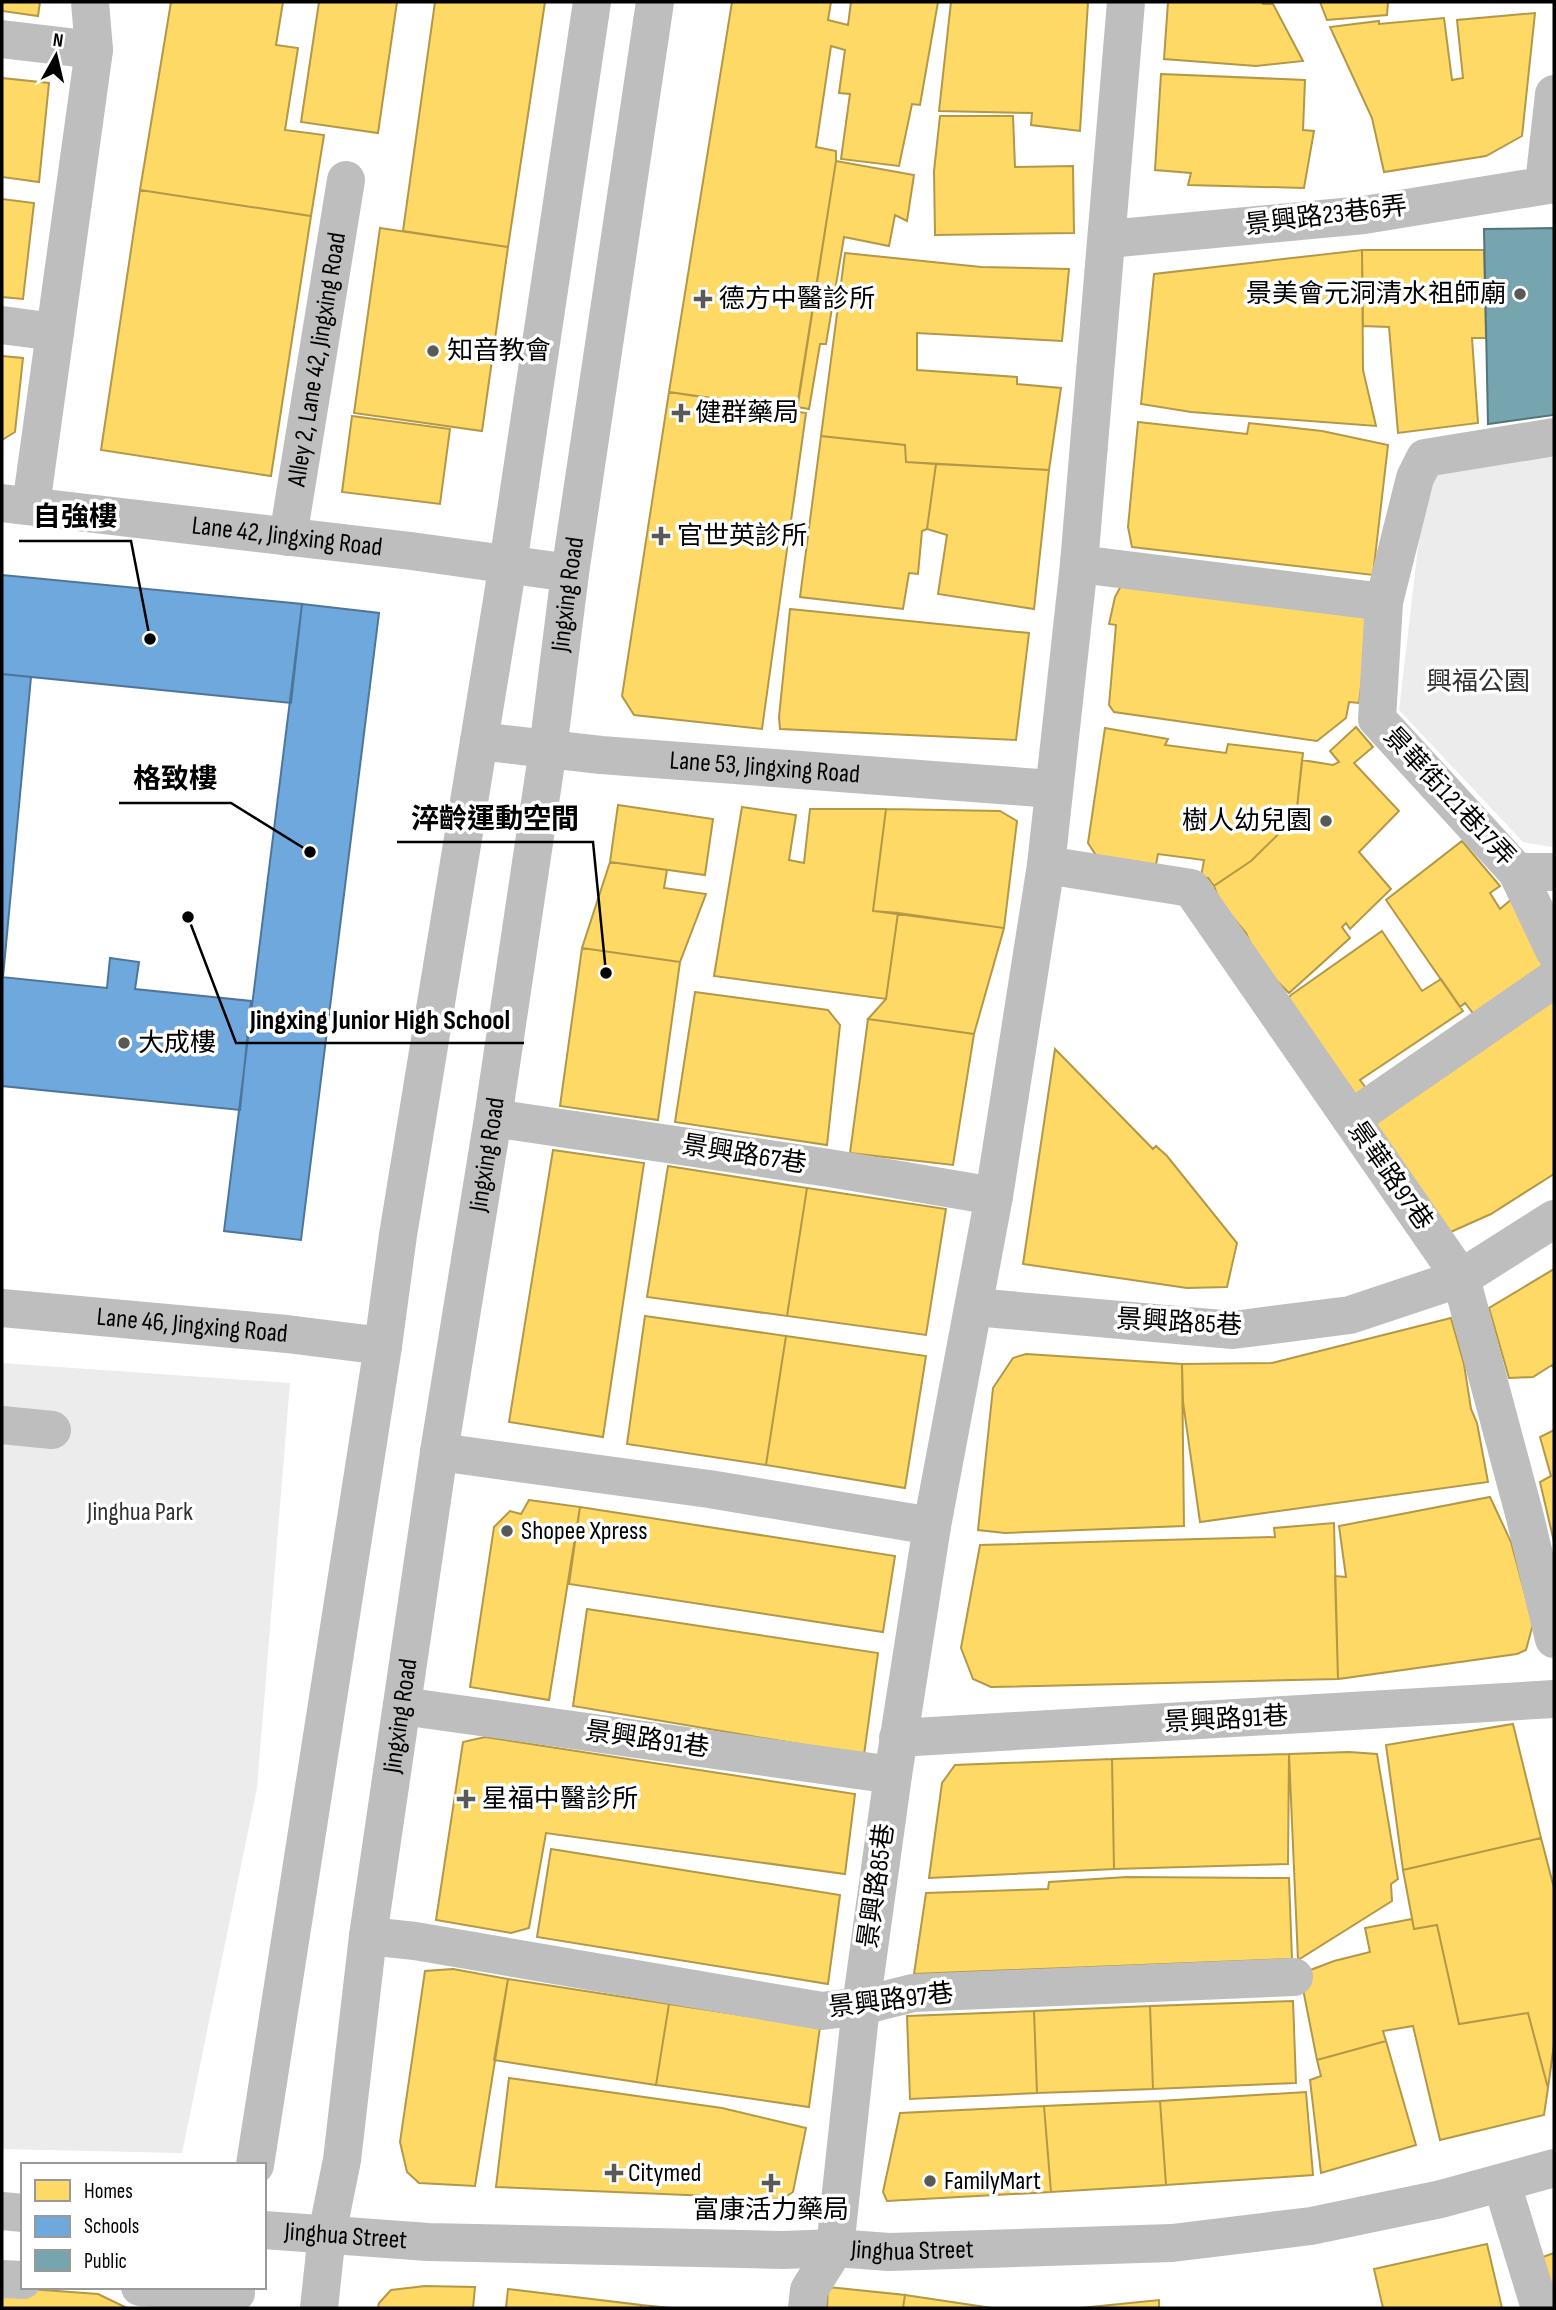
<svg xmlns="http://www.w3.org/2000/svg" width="1556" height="2310" font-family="'Sofia Sans Condensed','Noto Sans TC',sans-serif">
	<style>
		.green { fill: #ececec }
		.homes { fill: #ffd966; stroke: #b29847; stroke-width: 2 }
		.schools { fill: #6fa8dc; stroke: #4e769a; stroke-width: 2 }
		.public { fill: #76a5af; stroke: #53747a; stroke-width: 2 }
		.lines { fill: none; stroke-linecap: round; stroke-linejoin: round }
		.minor { stroke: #bebebe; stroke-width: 38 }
		.poi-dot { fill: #595959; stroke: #fff; stroke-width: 2.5 }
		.labels { text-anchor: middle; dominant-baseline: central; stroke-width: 7; stroke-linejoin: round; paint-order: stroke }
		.street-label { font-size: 26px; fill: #000; stroke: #fff }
		.poi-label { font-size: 26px; fill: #000; stroke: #fff; text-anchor: start }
		.park-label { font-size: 26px; fill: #333; stroke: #fff }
		.leader { fill: none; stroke: #000; stroke-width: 2.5 }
		.callout-dot { fill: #000; stroke: #fff; stroke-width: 2.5 }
		.callout-label { font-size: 28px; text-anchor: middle; font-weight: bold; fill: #000; stroke: #fff; stroke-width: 7; stroke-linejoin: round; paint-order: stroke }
	</style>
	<rect width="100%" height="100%" fill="#fff"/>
	<path class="green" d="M1554 451V845L1551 847 1523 842 1399 710 1427 470Z
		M2 1363 290 1383 257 1788 182 2153 2 2149Z"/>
	<path class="homes" d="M2 2H40L38 16 2 11Z
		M171 2H283L276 45 298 48 285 130 324 135 311 216 140 190Z
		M319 2H397L378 133 301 122Z
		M435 2H545L508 247 403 231Z
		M732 2H831L828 20 848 25 851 2H938L920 105 912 104 899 166 841 159 850 94 839 93 845 50 831 46 816 147 836 151V161L797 410 669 392Z
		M951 2H1088L1080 131 1031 125 1032 113 939 111Z
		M1168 2H1261L1263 4H1273L1303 61 1256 66 1164 59Z
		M1320 2H1388L1387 15 1327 20Z
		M1535 13 1522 136 1486 156 1384 172 1372 118 1330 27 1379 21V24L1444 18 1452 80 1463 78 1457 20Z
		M1161 74 1305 80 1303 130 1314 131 1304 188 1188 185 1191 173 1155 170Z
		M2 78 49 83 39 182 2 177Z
		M940 116H1013L1015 167 1073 166 1074 233 935 235 934 171Z
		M836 161 914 175 907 221 895 215 889 246 844 237 826 344H820L809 409 797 407Z
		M140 190 311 216 271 476 101 450Z
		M2 199 34 203 23 299 2 297Z
		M380 228 508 247 482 431 354 413Z
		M1362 250H1484L1486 338H1472L1478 423 1398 433 1389 327 1363 326Z
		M1362 250 1363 370 1376 426 1191 412 1141 404 1154 274Z
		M845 253 981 267 1069 269 1062 341 917 333V370L1017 377V384L1061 388 1049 470 906 462 905 445 821 436Z
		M2 356 23 358 15 432 2 440Z
		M669 392 806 413 762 729 634 715 622 696Z
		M352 416 450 429 440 504 342 492Z
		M1138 422 1247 434 1249 423 1322 431 1388 445 1373 575 1132 547 1128 527Z
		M821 436 905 445 906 462 936 464 927 529 922 531 918 574 909 573 903 609 800 597Z
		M936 464 1049 470 1034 609 938 594 947 535 927 529Z
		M1122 584 1370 612 1359 703 1349 702 1346 718 1317 741 1114 712 1109 705 1116 625 1109 624 1115 597Z
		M790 609 1029 633 1016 740 780 729 779 717Z
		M1356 727 1373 747 1354 763 1399 811 1359 852 1391 889 1350 929 1346 923 1342 927 1350 938 1289 993 1259 963 1246 933 1220 902 1214 886 1251 861 1296 817 1302 760 1333 765 1339 762 1330 751Z
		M1105 728 1168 739 1165 745 1226 753 1228 744 1303 753 1296 817 1251 861 1214 886 1208 878 1201 877 1204 860 1158 854 1155 870 1101 863 1088 843Z
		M618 805 713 819 705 875 610 862Z
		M742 807 796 815 789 860 804 863 810 809H886L873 911 898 913 886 999 714 976Z
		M886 809 1000 811 1017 821 1004 928 873 911Z
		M1462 841 1500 886 1490 893 1500 909 1513 898 1547 975 1482 1025 1465 1003 1460 1007 1386 900Z
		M610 862 667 870 664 888 706 894 680 962 582 948Z
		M898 913 1004 928 974 1034 868 1019 886 999Z
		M1382 931 1422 991 1441 979 1463 1011 1360 1080 1366 1088 1349 1100 1283 1004 1291 995Z
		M582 948 680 962 658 1120 560 1106Z
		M695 992 828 1010 840 1025 827 1145 675 1122Z
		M1554 996V1174L1491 1214 1444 1235 1370 1127Z
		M868 1019 974 1034 953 1165 850 1153Z
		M1055 1049 1153 1149 1156 1146 1167 1156 1237 1243 1227 1287 1187 1288 1023 1264Z
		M553 1150 644 1163 603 1437 509 1422Z
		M668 1166 807 1188 787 1316 647 1297Z
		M807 1188 946 1209 926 1335 787 1316Z
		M1554 1269V1368L1552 1365 1533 1377 1509 1378 1489 1308Z
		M645 1316 786 1336 766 1465 627 1444Z
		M1451 1318 1464 1364 1471 1409 1477 1423 1488 1482 1200 1522 1183 1402 1182 1364 1272 1363Z
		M786 1336 926 1356 905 1488 766 1465Z
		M1026 1354 1182 1364 1184 1526 1005 1533 978 1530 993 1388 1013 1358Z
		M1554 1430V1542L1540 1482 1551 1476 1540 1437Z
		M1490 1497 1511 1542 1533 1624 1526 1650 1517 1654 1338 1679 1335 1576 1346 1577 1339 1526Z
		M529 1500 580 1507 549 1700 470 1687 494 1527 510 1511 521 1514Z
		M580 1507 895 1556 883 1632 569 1584Z
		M1334 1523 1338 1679 991 1687 973 1679 961 1648 980 1545 1275 1537 1274 1528Z
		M587 1609 878 1653 864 1755 573 1706Z
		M1513 1724 1541 1838 1403 1870 1386 1745Z
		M485 1737 855 1794 845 1874 546 1833 529 1928 511 1933 436 1920 463 1742Z
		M1349 1752 1377 1754 1398 1879 1391 1884 1392 1901 1298 1960 1289 1754Z
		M1289 1754 1288 1864 1114 1869 1112 1759Z
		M1112 1759 1114 1869 929 1878 942 1783 955 1765Z
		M1541 1838 1554 1888V2044L1548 2088 1528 2013 1459 2024 1437 1925 1414 1929 1403 1870Z
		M551 1849 840 1895 828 1984 537 1937Z
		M1127 1877 1289 1878 1292 1959 914 1974 926 1893 1048 1889 1049 1882Z
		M1412 1919 1414 1929 1437 1925 1459 2024 1528 2013 1548 2088 1544 2115 1440 2140 1413 2026 1383 2031 1386 2041 1317 2060 1300 1974 1334 1961 1370 1952 1365 1928Z
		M453 1969 508 1979 475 2186 419 2183 407 2172 400 2142 425 1971Z
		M508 1979 669 2004 656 2085 494 2060Z
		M1293 2001 1296 2083 1153 2089 1150 2006Z
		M669 2004 820 2027 809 2107 656 2085Z
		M1150 2006 1153 2089 1037 2093 1034 2011Z
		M1034 2011 1037 2093 910 2099 907 2016Z
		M1386 2041 1416 2145 1321 2173 1310 2080 1321 2076 1317 2060Z
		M509 2078 722 2108 806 2128 793 2192 782 2199 496 2187Z
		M1306 2092 1313 2175 1166 2185 1160 2101Z
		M1160 2101 1166 2185 1051 2192 1044 2106Z
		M1044 2106 1051 2192 887 2201 883 2192 900 2113Z
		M1487 2244 1502 2308H1383L1374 2269Z
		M1554 2253V2308L1534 2260Z
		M425 2286 475 2287 473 2308H378L379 2303 391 2290Z
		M2 2287 98 2294 127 2308H2Z
		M828 2287 905 2295 903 2308H827Z
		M508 2289 641 2305V2308H506Z
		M905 2295 992 2308H903Z
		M1159 2300V2308H1080Z
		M641 2305 671 2308H641Z"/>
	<path class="schools" d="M2 575 302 604 291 703 2 674Z
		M302 604 379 613 301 1240 224 1231Z
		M2 674 31 677 3 977H2Z
		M110 958 139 962 135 989 251 1001 240 1110 2 1086V977L107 988Z"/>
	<path class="public" d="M1554 228V415L1488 424 1484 229Z"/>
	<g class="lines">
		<g class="minor">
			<path d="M2 39 94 50"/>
			<path d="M1544 184 1554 94"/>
			<path d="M1108 239 1364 215 1554 184"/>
			<path d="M2 325 55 332"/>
			<path d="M1554 437 1425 458 1415 478 1384 602 1377 719 1517 872H1554"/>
			<path id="s1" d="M2 503 411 551 570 573"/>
			<path d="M31 506 94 50 90 2"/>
			<path id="s2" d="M288 537 346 180"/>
			<path d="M1079 564 1384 602"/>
			<path id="s3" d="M479 741 601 755 1053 789"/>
			<path d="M1046 865 1191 888 1461 1278 1525 1517 1554 1639"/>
			<path d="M1517 872 1554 950"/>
			<path d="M493 1118 829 1168 994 1196"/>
			<path d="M1351 1119 1554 979"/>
			<path d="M974 1307 1233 1330 1350 1315 1461 1278 1554 1219"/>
			<path id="s4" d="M2 1308 287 1334 383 1346"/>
			<path d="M2 1425 52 1430"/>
			<path d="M439 1452 709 1489 932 1526"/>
			<path d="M402 1706 893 1775"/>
			<path d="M898 1738 1554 1699"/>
			<path d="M368 1936 415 1941 822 2011 861 2006 913 1993 1294 1977"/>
			<path d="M255 2165 383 1346 398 1235 508 564 592 2"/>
			<path d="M1502 2184 1540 2308"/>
			<path d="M2 2211 23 2213"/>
			<path id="s5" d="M264 2230 428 2242 783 2250 835 2248 889 2252 1172 2243 1311 2226 1441 2199 1554 2168"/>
			<path d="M2 2279 23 2280"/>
			<path d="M140 2287 236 2293"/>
			<path id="s6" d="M319 2308 327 2234 342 2160 368 1936 439 1452 493 1118 548 749 570 573 655 2"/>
			<path d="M807 2308 809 2290 835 2248 861 2006 893 1775 932 1526 994 1196 1046 865 1079 564 1126 2"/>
		</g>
	</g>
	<g class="poi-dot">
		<circle cx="1520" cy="294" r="7"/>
		<path d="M699.5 288.5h7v7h7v7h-7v7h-7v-7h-7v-7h7z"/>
		<circle cx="433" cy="351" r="7"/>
		<path d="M677.5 402.5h7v7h7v7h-7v7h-7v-7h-7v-7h7z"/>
		<path d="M657.5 525.5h7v7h7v7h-7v7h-7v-7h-7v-7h7z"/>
		<circle cx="1326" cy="821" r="7"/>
		<circle cx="124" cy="1043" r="7"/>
		<circle cx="507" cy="1531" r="7"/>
		<path d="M462.5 1788.5h7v7h7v7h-7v7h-7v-7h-7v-7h7z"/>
		<path d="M610.5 2162.5h7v7h7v7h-7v7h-7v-7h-7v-7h7z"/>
		<circle cx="930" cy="2181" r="7"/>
		<path d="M767.5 2172.5h7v7h7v7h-7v7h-7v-7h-7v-7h7z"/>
	</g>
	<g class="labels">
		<g class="street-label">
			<text transform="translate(1326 216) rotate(-7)">景興路23巷6弄</text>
			<text stroke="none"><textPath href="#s2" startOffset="180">Alley 2, Lane 42, Jingxing Road</textPath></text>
			<text stroke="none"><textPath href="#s1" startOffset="287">Lane 42, Jingxing Road</textPath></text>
			<text stroke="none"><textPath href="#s6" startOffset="1732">Jingxing Road</textPath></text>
			<text stroke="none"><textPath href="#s3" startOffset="287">Lane 53, Jingxing Road</textPath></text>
			<text transform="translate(1449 797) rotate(47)">景華街121巷17弄</text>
			<text stroke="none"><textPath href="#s6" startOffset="1166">Jingxing Road</textPath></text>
			<text transform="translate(744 1155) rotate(9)">景興路67巷</text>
			<text transform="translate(1390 1176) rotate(55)">景華路97巷</text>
			<text transform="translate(1179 1323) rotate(3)">景興路85巷</text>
			<text stroke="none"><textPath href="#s4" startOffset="191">Lane 46, Jingxing Road</textPath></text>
			<text stroke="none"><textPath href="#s6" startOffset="598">Jingxing Road</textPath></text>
			<text transform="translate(1226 1720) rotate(-3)">景興路91巷</text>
			<text transform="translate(647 1740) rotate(8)">景興路91巷</text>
			<text transform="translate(877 1886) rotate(-82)">景興路85巷</text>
			<text transform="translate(891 2001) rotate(-7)">景興路97巷</text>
			<text stroke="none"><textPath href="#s5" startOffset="82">Jinghua Street</textPath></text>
			<text stroke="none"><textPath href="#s5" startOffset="649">Jinghua Street</textPath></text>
		</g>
		<g class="poi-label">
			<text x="1506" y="294" text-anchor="end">景美會元洞清水祖師廟</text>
			<text x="719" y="299">德方中醫診所</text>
			<text x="447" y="351">知音教會</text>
			<text x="695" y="413">健群藥局</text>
			<text x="677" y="536">官世英診所</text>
			<text x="1312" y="821" text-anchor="end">樹人幼兒園</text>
			<text x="138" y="1043">大成樓</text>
			<text x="521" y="1531">Shopee Xpress</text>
			<text x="482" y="1799">星福中醫診所</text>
			<text x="628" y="2173">Citymed</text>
			<text x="944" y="2181">FamilyMart</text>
			<text x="771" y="2210" text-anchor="middle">富康活力藥局</text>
		</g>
		<g class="park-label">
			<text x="1478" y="682">興福公園</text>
			<text x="140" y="1512">Jinghua Park</text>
		</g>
	</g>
	<path class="leader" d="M150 639L131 541H19M310 852L231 803H119M606 973L593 842H397M188 917L236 1043H524"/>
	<g class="callout-dot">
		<circle cx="150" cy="639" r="7"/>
		<circle cx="310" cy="852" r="7"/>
		<circle cx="606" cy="973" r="7"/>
		<circle cx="188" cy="917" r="7"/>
	</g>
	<g class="callout-label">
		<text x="75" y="526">自強樓</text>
		<text x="175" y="788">格致樓</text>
		<text x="495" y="828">淬齡運動空間</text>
		<text x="380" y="1029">Jingxing Junior High School</text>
	</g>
	<rect width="1556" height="2310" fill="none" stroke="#000000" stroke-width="7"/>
	<rect x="21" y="2163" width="245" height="126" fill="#ffffff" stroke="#999999" stroke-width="2"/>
	<rect x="35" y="2180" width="35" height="21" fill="#ffd966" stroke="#999999" stroke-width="2"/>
	<text x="84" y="2198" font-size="21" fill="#000000">Homes</text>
	<rect x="35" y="2216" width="35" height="21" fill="#6fa8dc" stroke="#999999" stroke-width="2"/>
	<text x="84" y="2233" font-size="21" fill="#000000">Schools</text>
	<rect x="35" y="2250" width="35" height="21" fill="#76a5af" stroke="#999999" stroke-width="2"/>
	<text x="84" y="2268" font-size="21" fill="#000000">Public</text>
	<g transform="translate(56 56) rotate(8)" stroke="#ffffff" stroke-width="5" paint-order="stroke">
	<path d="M0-5L12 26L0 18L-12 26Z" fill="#000000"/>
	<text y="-10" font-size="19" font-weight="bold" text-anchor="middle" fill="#000000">N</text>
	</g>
</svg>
